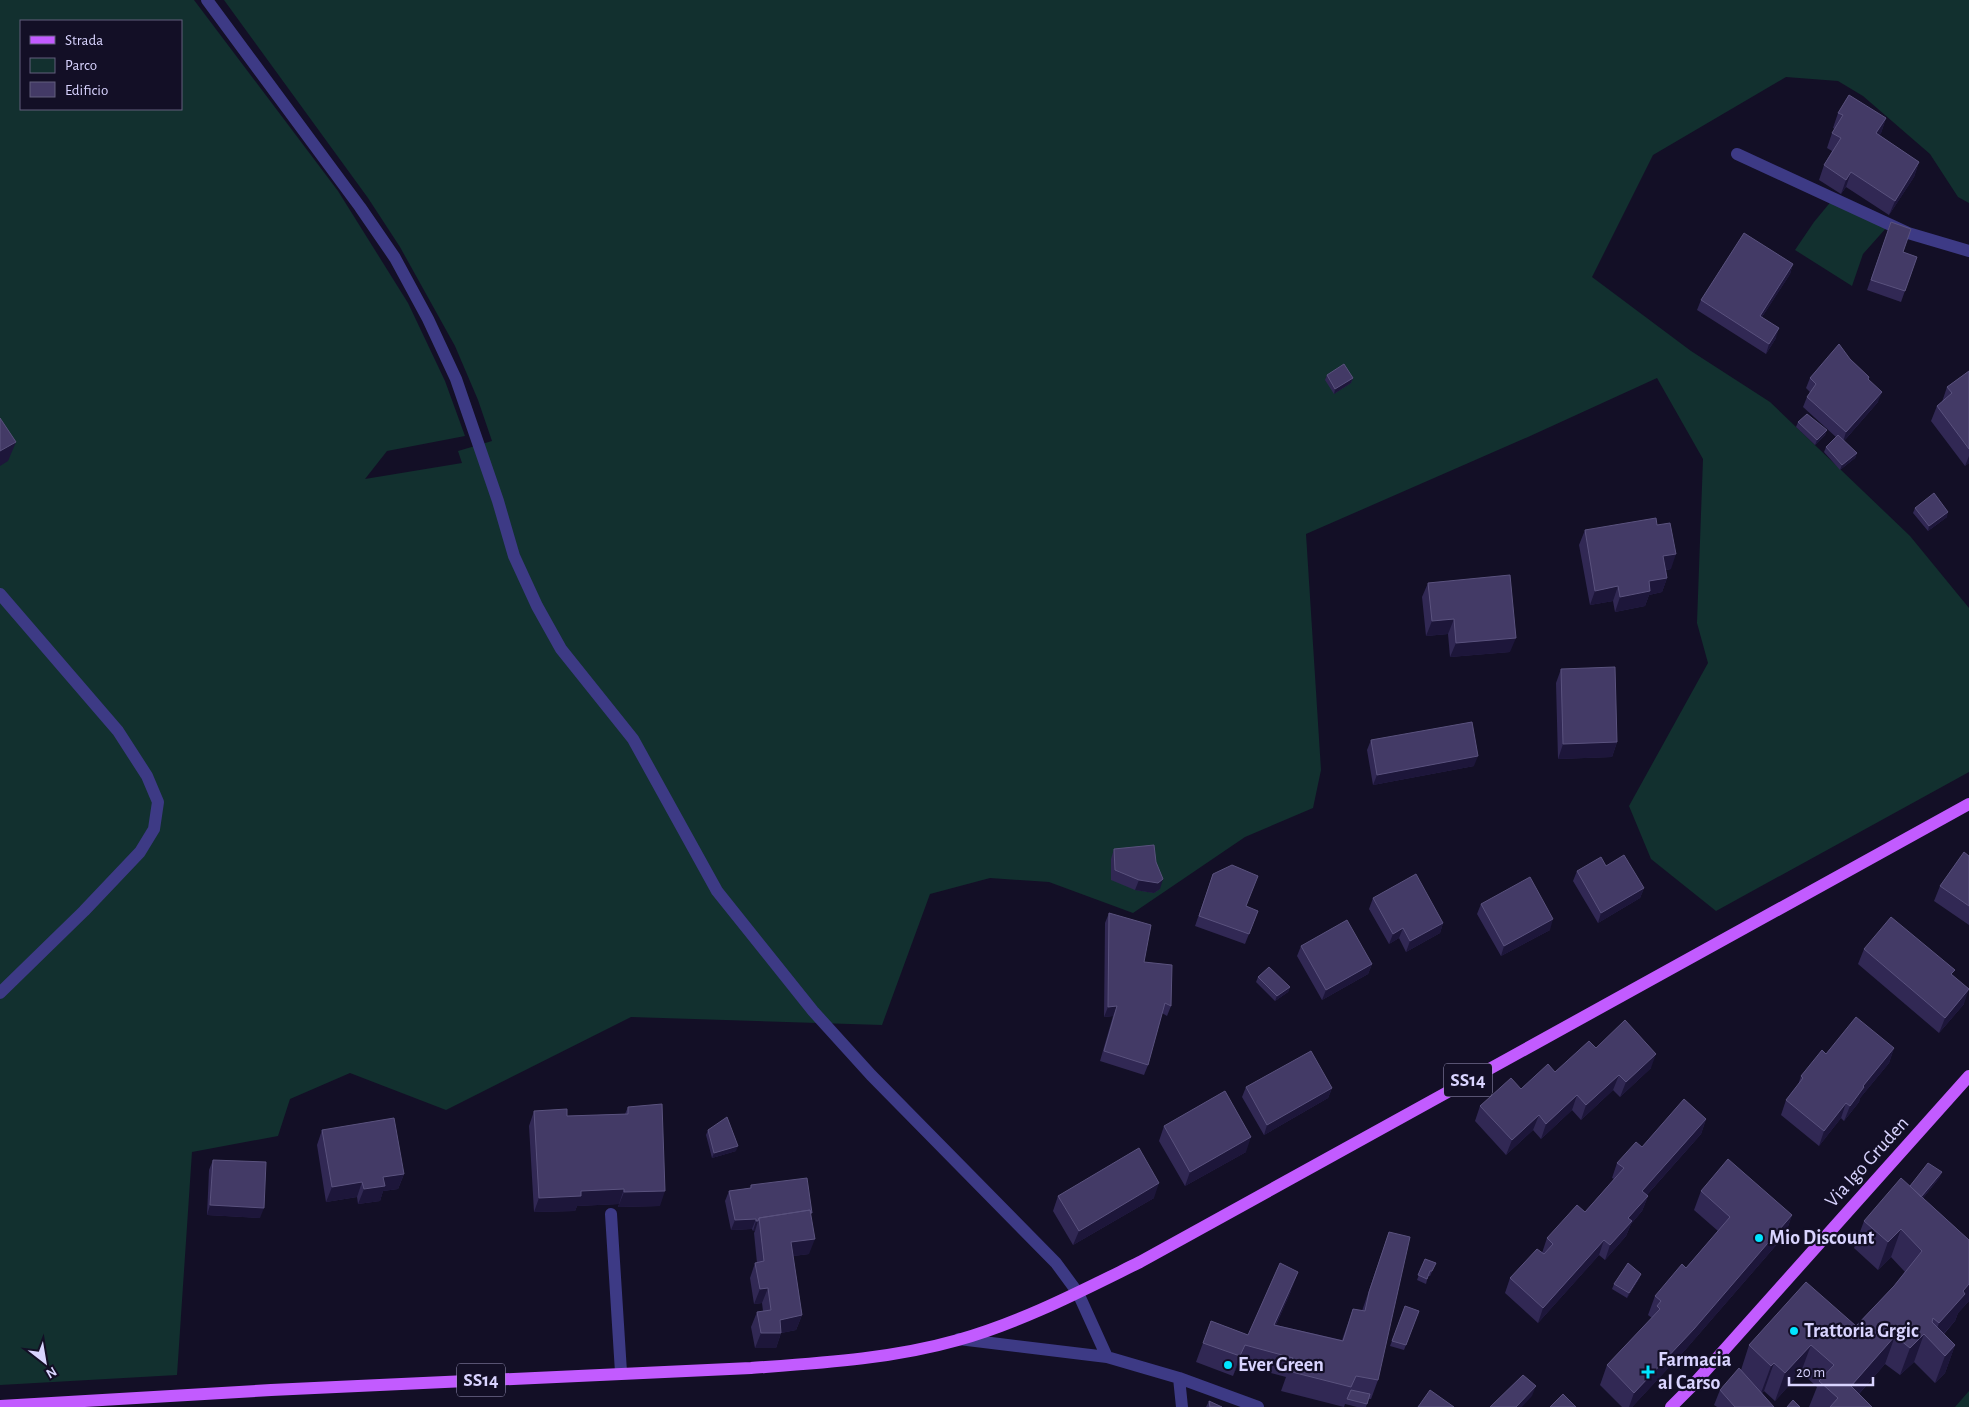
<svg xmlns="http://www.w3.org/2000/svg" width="1969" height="1407" font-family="'Alegreya Sans',sans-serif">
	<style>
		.green { fill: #12302f; fill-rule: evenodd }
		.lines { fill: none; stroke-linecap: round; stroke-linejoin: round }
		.minor { stroke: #3d3a85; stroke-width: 12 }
		.major { stroke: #c25bff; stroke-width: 12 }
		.wall { fill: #312854 }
		.shaded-wall { fill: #1d163a }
		.building { fill: #433a66; stroke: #5a527e }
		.poi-dot { fill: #00e5ff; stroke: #130f26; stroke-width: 2 }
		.labels { text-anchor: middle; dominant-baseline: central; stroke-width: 4.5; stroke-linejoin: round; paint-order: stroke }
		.shield { fill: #130f26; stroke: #9e99be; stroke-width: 1 }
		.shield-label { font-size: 19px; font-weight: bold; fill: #d9d4ff }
		.street-label { font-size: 20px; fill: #d9d4ff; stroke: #130f26 }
		.poi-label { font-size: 20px; font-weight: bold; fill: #d9d4ff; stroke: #130f26; text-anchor: start }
	</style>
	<rect width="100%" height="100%" fill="#130f26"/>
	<path class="green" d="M0 0H194L338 191 408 303 445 381 465 436 387 451 365 479 462 463 458 451 492 441 478 400 455 346 400 247 368 198 224 0H1969V203L1958 197 1930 154 1863 96 1838 81 1786 77 1653 155 1592 277 1691 351 1770 402 1910 536 1969 608V772L1716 911 1651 859 1629 806 1708 663 1697 623 1703 459 1657 378 1528 437 1306 534 1321 770 1313 808 1245 837 1133 913 1049 882 990 878 930 894 882 1025 631 1017 446 1110 350 1073 290 1099 278 1136 192 1152 177 1375 0 1385ZM21 21H181V109H21Z
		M1833 199 1887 227 1863 254 1852 286 1795 250 1814 222Z
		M1969 1391V1407H1955Z"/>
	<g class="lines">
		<path class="minor" d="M207 0 360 207 395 258 428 319 456 379 498 501 514 556 537 606 561 649 633 739 717 891 813 1011 871 1075 1056 1263 1078 1293 1107 1357
			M1737 154 1908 233 1969 251
			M0 594 118 731 147 776 158 802 154 829 140 852 84 911 0 993
			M611 1214 621 1372
			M959 1339 1107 1357 1179 1378 1258 1407
			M1179 1378 1182 1407"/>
		<path class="major" d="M0 1406 271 1390 751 1368C820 1363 891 1359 958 1340 1022 1322 1081 1291 1140 1262L1969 804
			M1671 1407 1692 1386 1969 1076"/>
	</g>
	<path class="wall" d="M1838 113 1886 118 1881 133 1879 135 1919 162 1914 177 1889 215 1846 187 1841 194 1819 180 1824 165 1832 151 1827 148 1832 133 1835 129 1833 128Z
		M1891 222 1903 252 1917 257 1901 302 1867 290Z
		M1793 264 1790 274 1762 317 1776 338 1766 354 1697 310 1701 300Z
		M1850 359 1869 377 1868 380 1878 402 1844 441 1857 453 1855 458 1840 470 1824 452 1826 447 1836 437 1803 407 1807 397 1810 392 1806 388 1810 378Z
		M1969 371V463L1965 466 1931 421 1937 406 1942 402 1947 387Z
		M1327 375 1353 378 1351 383 1334 394 1325 380Z
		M1798 422 1827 430 1825 435 1815 445 1796 427Z
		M1915 508 1947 517 1928 531 1913 513Z
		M1657 525 1671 569 1666 570 1667 578 1662 592 1649 595 1645 606 1615 612 1613 601 1590 605 1579 545 1585 530Z
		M1428 583 1510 652 1450 657 1448 634 1426 636 1422 597Z
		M1561 669 1617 742 1612 757 1558 759 1556 683Z
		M1371 740 1474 766 1373 785 1367 750Z
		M1114 849 1156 862 1160 889 1154 893 1135 890 1111 880V859Z
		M1969 856V925L1934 901 1940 886Z
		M1606 866 1644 888 1640 898 1598 923 1573 881 1577 871Z
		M1213 874 1246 906 1258 911 1245 944 1195 926Z
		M1373 898 1443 923 1440 933 1406 952 1399 938 1389 944 1369 909Z
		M1481 904 1550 930 1501 956 1477 914Z
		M1109 913 1144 962 1171 1006 1167 1016 1162 1013 1148 1065 1144 1075 1100 1061 1113 1016 1104 1017 1105 923Z
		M1301 946 1372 964 1368 974 1322 1000 1297 956Z
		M1864 949 1953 975 1964 1004 1939 1033 1858 964Z
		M1258 977 1290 987 1288 992 1275 1001 1256 982Z
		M1596 1048 1651 1068 1620 1097 1613 1090 1581 1120 1572 1110 1541 1139 1533 1130 1506 1155 1475 1121 1480 1106 1521 1089 1555 1072Z
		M1894 1048 1889 1063 1860 1098 1859 1102 1844 1121 1841 1118 1819 1146 1781 1115 1786 1100 1798 1085 1801 1076 1826 1054Z
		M1246 1087 1332 1088 1328 1098 1264 1135 1242 1097Z
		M628 1107 660 1206 618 1207 619 1204 577 1206 575 1211 534 1212 529 1126 534 1111 567 1116 625 1114Z
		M1706 1119 1701 1134 1647 1195 1648 1196 1642 1211 1631 1224 1626 1236 1605 1260 1599 1255 1538 1323 1505 1293 1510 1278 1542 1253 1547 1238 1585 1212 1614 1179 1612 1178 1617 1163 1642 1147Z
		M1164 1126 1246 1152 1185 1186 1159 1141Z
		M322 1130 404 1174 398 1189 383 1191 380 1201 358 1204 357 1197 326 1202 317 1145Z
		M708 1130 736 1151 712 1158 706 1135Z
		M213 1160 260 1218 207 1215 209 1170Z
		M1940 1177 1923 1198 1969 1240V1301L1958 1313 1955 1321 1944 1334 1955 1345 1945 1373 1935 1383 1914 1362 1900 1375 1885 1364 1859 1394 1872 1407H1809L1817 1387 1801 1372 1775 1401 1764 1391 1762 1393 1774 1407H1717L1714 1405 1720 1390 1741 1370 1749 1345 1856 1326 1894 1286 1905 1272 1891 1257 1878 1270 1854 1248 1864 1221 1910 1186Z
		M751 1185 811 1215 809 1254 793 1256 802 1315 796 1330 781 1333 776 1348H755L751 1327 757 1312 763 1311 762 1303 754 1304 750 1278 755 1263H757L754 1233 755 1231H753L752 1229 731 1230 725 1201 729 1191 750 1188Z
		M1701 1191 1792 1215 1785 1235 1686 1349 1632 1407H1622L1600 1385 1607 1365 1652 1318 1648 1315 1655 1296 1686 1268 1718 1231 1694 1210Z
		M1058 1196 1154 1198 1073 1245 1053 1211Z
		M1389 1232 1378 1380 1371 1399H1368L1366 1407H1357L1345 1404 1344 1407 1281 1391 1286 1377 1238 1364 1233 1376 1196 1362 1211 1321 1248 1335 1291 1291 1276 1325 1342 1340 1353 1309 1362 1311Z
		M1425 1259 1436 1263 1430 1276H1428L1426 1284 1417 1280Z
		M1641 1274 1639 1279 1627 1298 1612 1289 1614 1284Z
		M1405 1306 1419 1311 1404 1350 1390 1346Z
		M1209 1401 1222 1407H1206Z"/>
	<path class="shaded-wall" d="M1886 118 1881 133 1870 148 1876 133Z
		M1919 162 1914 177 1889 215 1895 201Z
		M1851 172 1846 187 1841 194 1846 180Z
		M1793 264 1790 274 1756 326 1760 316Z
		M1779 328 1776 338 1766 354 1769 344Z
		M1353 378 1351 383 1334 394 1335 389Z
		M1882 392 1878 402 1843 442 1846 432Z
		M1827 430 1825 435 1815 445 1817 440Z
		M16 442 8 461 0 466V451Z
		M1857 453 1855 458 1840 470 1842 465Z
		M1969 456V463L1965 466Z
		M1948 512 1947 517 1928 531 1929 526Z
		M1676 554 1671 569 1658 571 1663 556Z
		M1667 578 1662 592 1649 595 1645 606 1615 612 1620 597 1649 581Z
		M1618 586 1613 601 1590 605 1595 591Z
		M1454 619 1448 634 1426 636 1432 621Z
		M1516 638 1510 652 1450 657 1456 643Z
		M1617 742 1612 757 1558 759 1563 744Z
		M1478 756 1474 766 1373 785 1377 775Z
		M1163 879 1160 889 1154 893 1135 890 1139 880Z
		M1644 888 1640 898 1598 923 1601 913Z
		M1553 919 1550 930 1501 956 1504 946Z
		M1443 923 1440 933 1406 952 1410 941Z
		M1403 928 1399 938 1389 944 1393 934Z
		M1372 964 1368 974 1322 1000 1326 990Z
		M1290 987 1288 992 1275 1001 1277 996Z
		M1969 989 1964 1004 1939 1033 1945 1018Z
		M1117 1006 1113 1016 1104 1017 1108 1007Z
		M1894 1048 1889 1063 1860 1098 1859 1102 1844 1121 1850 1106 1863 1086Z
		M1656 1054 1651 1068 1620 1097 1626 1082Z
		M1619 1075 1613 1090 1581 1120 1586 1105Z
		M1332 1088 1328 1098 1264 1135 1267 1125Z
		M1577 1095 1572 1110 1541 1139 1546 1124Z
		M1846 1103 1841 1118 1819 1146 1824 1131Z
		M1539 1115 1533 1130 1506 1155 1512 1140Z
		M1706 1119 1701 1134 1637 1206 1642 1191Z
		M1251 1137 1246 1152 1185 1186 1190 1172Z
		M738 1146 736 1151 712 1158 714 1153Z
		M1942 1172 1940 1177 1918 1204 1920 1199Z
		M404 1174 398 1189 383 1191 380 1201 358 1204 364 1189 383 1177Z
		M362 1182 357 1197 326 1202 332 1187Z
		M1159 1183 1154 1198 1073 1245 1079 1231Z
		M624 1189 619 1204 577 1206 575 1211 534 1212 539 1198 581 1191Z
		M665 1191 660 1206 618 1207 624 1192Z
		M1648 1196 1642 1211 1631 1224 1626 1236 1605 1260 1610 1245 1628 1218Z
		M210 1205 264 1208 260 1218 207 1215Z
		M1792 1215 1785 1235 1686 1349 1632 1407H1629L1634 1393Z
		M756 1219 752 1229 731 1230 735 1220Z
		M756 1221H758L755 1231H753Z
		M1901 1229 1891 1257 1878 1270 1888 1242Z
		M815 1239 809 1254 785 1257 791 1242Z
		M1604 1240 1599 1255 1538 1323 1543 1308Z
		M1298 1272 1291 1291 1267 1344 1274 1325Z
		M1641 1274 1639 1279 1627 1298 1629 1293Z
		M1969 1284V1301L1958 1313 1955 1321 1934 1344 1932 1342 1939 1323 1963 1291Z
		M768 1288 762 1303 754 1304 760 1289Z
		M802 1315 796 1330 781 1333 776 1348H755L761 1333 780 1320Z
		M1924 1334 1914 1362 1900 1375 1910 1348Z
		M1895 1336 1885 1364 1847 1407 1851 1386Z
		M1245 1345 1238 1364 1233 1376 1240 1356Z
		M1811 1345 1801 1372 1775 1401 1785 1373Z
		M1955 1345 1945 1373 1935 1383 1945 1356Z
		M1774 1363 1764 1391 1761 1393 1771 1366Z
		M1536 1386 1532 1396 1522 1407H1516Z"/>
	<path class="building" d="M1849 95 1886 118 1876 133 1919 162 1895 201 1851 172 1846 180 1824 165 1841 138 1832 133 1843 115 1838 113Z
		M1891 222 1911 229 1903 252 1917 257 1905 291 1871 280Z
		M1744 233 1793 264 1760 316 1779 328 1769 344 1701 300Z
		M1839 344 1850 359 1869 377 1868 379 1882 392 1846 432 1807 397 1816 384 1810 378Z
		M1344 364 1353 378 1335 389 1327 375Z
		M1969 371V449L1937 406 1952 393 1947 387Z
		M1807 414 1827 430 1817 440 1798 422Z
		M0 418 16 442 0 451Z
		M1838 435 1857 453 1842 465 1826 447Z
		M1934 493 1948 512 1929 526 1915 508Z
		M1656 518 1657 525 1670 523 1676 554 1663 556 1667 578 1649 581 1650 591 1620 597 1618 586 1595 591 1585 530Z
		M1510 575 1516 638 1456 643 1454 619 1432 621 1428 583Z
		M1615 667 1617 742 1563 744 1561 669Z
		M1472 722 1478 756 1377 775 1371 740Z
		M1154 845 1156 862 1163 879 1158 883 1139 880 1115 870 1114 849Z
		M1964 852 1969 856V906L1940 886Z
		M1624 855 1644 888 1601 913 1577 871 1601 857 1606 866Z
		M1232 865 1258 876 1246 906 1258 911 1249 934 1199 916 1213 874Z
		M1416 874 1443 923 1410 941 1403 928 1393 934 1373 898Z
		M1530 877 1553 919 1504 946 1481 904Z
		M1109 913 1151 925 1144 962 1172 965 1171 1006 1165 1003 1148 1065 1104 1051 1117 1006 1108 1007Z
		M1891 917 1955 970 1951 974 1969 989 1945 1018 1864 949Z
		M1347 920 1372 964 1326 990 1301 946Z
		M1269 967 1290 987 1277 996 1258 977Z
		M1856 1017 1894 1048 1863 1086 1864 1087 1850 1106 1846 1103 1824 1131 1786 1100 1803 1078 1801 1076 1822 1050 1826 1054Z
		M1625 1020 1656 1054 1626 1082 1619 1075 1586 1105 1577 1095 1546 1124 1539 1115 1512 1140 1480 1106 1511 1078 1521 1089 1548 1064 1555 1072 1589 1041 1596 1048Z
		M1311 1051 1332 1088 1267 1125 1246 1087Z
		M1225 1091 1251 1137 1190 1172 1164 1126Z
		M1684 1099 1706 1119 1642 1191 1648 1196 1628 1218 1632 1221 1610 1245 1604 1240 1543 1308 1510 1278 1537 1249 1544 1254 1553 1244 1547 1238 1577 1205 1585 1212 1624 1168 1617 1163 1636 1142 1642 1147Z
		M662 1104 665 1191 624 1192V1189L581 1191V1196L539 1198 534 1111 567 1109V1116L628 1114V1107Z
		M727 1117 738 1146 714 1153 708 1130Z
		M394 1118 404 1174 383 1177 385 1186 364 1189 362 1182 332 1187 322 1130Z
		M1139 1148 1159 1183 1079 1231 1058 1196Z
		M1728 1159 1792 1215 1694 1329 1634 1393 1607 1365 1660 1309 1657 1306 1661 1301 1655 1296 1682 1264 1686 1268 1730 1217 1701 1191Z
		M213 1160 266 1162 264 1208 210 1205Z
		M1928 1163 1942 1172 1921 1197 1910 1186Z
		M807 1178 812 1213H811L810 1210 759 1218 758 1221H756V1219L735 1220 729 1191 751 1188V1185Z
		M1901 1178 1969 1240V1284L1963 1291 1965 1294 1939 1323 1933 1318 1932 1322 1955 1345 1945 1356 1924 1334 1910 1348 1895 1336 1851 1386 1872 1407H1830L1838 1398 1819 1381 1834 1365 1811 1345 1785 1373 1774 1363 1771 1366 1749 1345 1806 1282 1856 1326 1894 1286 1922 1251 1901 1229 1888 1242 1864 1221Z
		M810 1210 815 1239 791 1242 802 1315 780 1320 781 1333H761L757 1312 771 1310 768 1288 760 1289 755 1263 764 1261 759 1218Z
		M1389 1232 1410 1237 1378 1380 1356 1376 1351 1387 1288 1371 1293 1358 1245 1345 1240 1356 1203 1343 1211 1321 1248 1335 1280 1263 1298 1272 1274 1325 1343 1341 1353 1309 1365 1311 1369 1292Z
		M1425 1259 1436 1263 1432 1271H1430L1427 1279 1418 1275Z
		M1628 1263 1641 1274 1629 1293 1614 1284Z
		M1405 1306 1419 1311 1406 1345 1392 1341Z
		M1739 1368 1774 1407H1735L1720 1390Z
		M1523 1375 1536 1386 1516 1407H1490Z
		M1351 1390 1370 1394 1367 1404 1347 1399Z
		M1430 1390 1454 1407H1418Z
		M1563 1394 1576 1407H1550Z
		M1793 1400 1800 1407H1787Z
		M1209 1401 1222 1407H1210Z"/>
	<g class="poi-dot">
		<circle cx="1759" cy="1238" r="5"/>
		<circle cx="1794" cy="1331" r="5"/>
		<circle cx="1228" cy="1365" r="5"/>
		<path d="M1645.5 1364.5h5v5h5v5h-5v5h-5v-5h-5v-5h5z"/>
	</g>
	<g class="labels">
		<g class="shield">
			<rect x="1444" y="1063.5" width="48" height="33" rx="4"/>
			<rect x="457" y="1363.5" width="48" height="33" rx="4"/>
		</g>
		<g class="shield-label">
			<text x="1468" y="1080">SS14</text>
			<text x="481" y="1380">SS14</text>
		</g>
		<g class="street-label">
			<text transform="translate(1867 1162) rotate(-48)">Via Igo Gruden</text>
		</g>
		<g class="poi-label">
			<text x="1769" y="1238">Mio Discount</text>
			<text x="1804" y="1331">Trattoria Grgic</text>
			<text x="1658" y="1360">Farmacia<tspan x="1658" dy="23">al Carso</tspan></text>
			<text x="1238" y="1365">Ever Green</text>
		</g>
	</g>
	<rect x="20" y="20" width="162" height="90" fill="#130f26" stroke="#625e7d"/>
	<rect x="30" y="36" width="25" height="8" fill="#c25bff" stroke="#625e7d"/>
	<text x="65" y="45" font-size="15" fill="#d9d4ff">Strada</text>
	<rect x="30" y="58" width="25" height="15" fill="#12302f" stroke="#625e7d"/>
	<text x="65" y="70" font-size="15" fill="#d9d4ff">Parco</text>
	<rect x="30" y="82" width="25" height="15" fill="#433a66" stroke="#625e7d"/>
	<text x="65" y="95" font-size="15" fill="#d9d4ff">Edificio</text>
	<g transform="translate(45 1362) rotate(149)" stroke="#130f26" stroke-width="4" paint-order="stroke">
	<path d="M0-4L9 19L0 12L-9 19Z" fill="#d9d4ff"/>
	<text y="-8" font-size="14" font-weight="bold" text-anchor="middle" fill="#d9d4ff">N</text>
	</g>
	<path d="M1789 1377v8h84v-8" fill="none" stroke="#d9d4ff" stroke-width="2.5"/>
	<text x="1796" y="1377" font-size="15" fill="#d9d4ff" stroke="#130f26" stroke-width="4" paint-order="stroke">20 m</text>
</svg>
